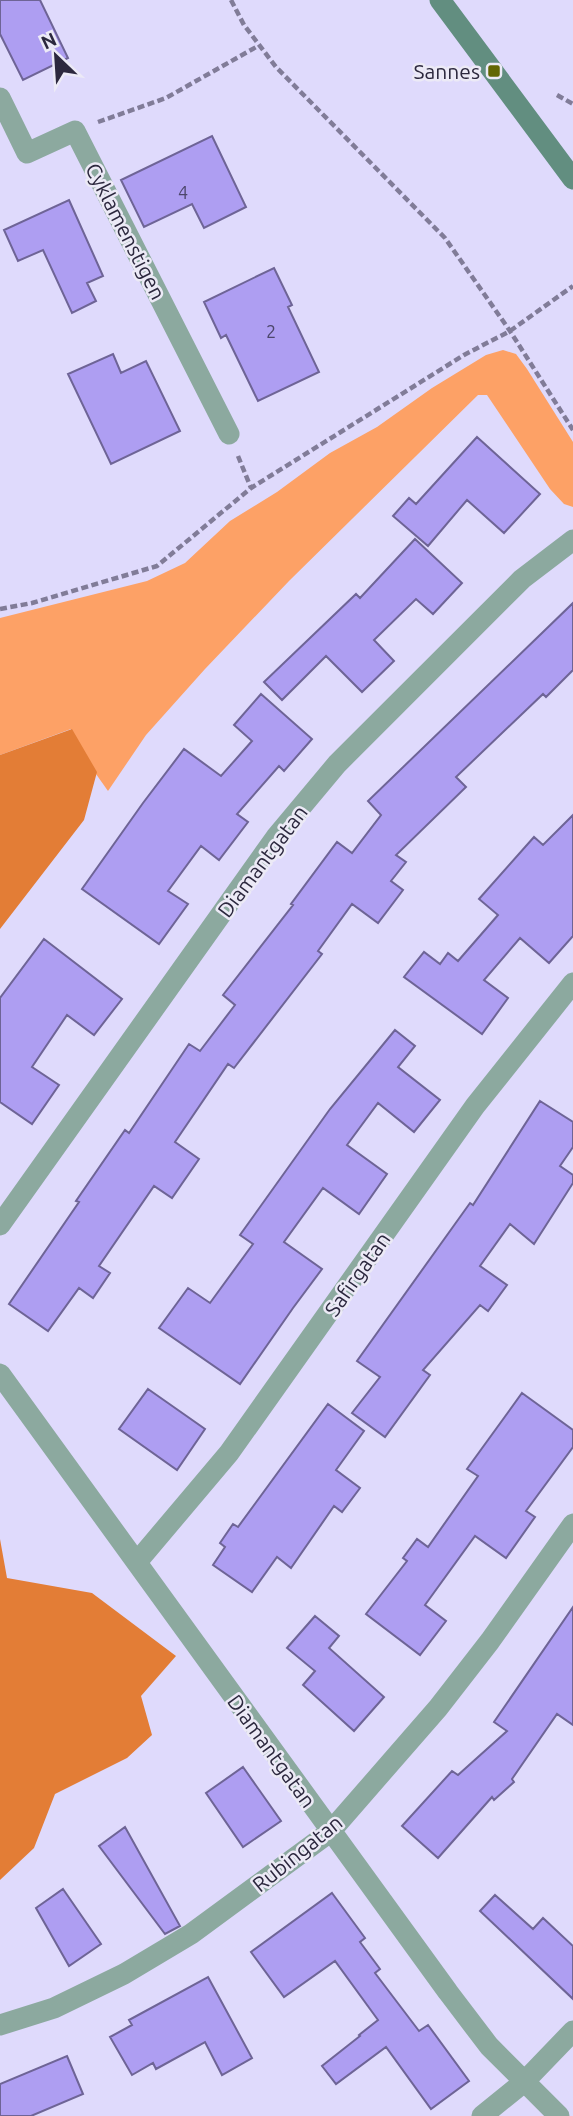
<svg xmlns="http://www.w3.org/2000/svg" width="573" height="2116" font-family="Ubuntu,sans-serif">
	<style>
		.green { fill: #fda166 }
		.forest { fill: #e37d36 }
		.building { fill: #ae9ef2; stroke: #6e6496; stroke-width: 2 }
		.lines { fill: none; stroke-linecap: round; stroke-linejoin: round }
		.path { stroke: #817c98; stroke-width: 4.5; stroke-dasharray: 7 3.5; stroke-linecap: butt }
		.street { stroke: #8ca99f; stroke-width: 21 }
		.secondary { stroke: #628e80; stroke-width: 21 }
		.poi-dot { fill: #626602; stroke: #eceaf6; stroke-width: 2.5 }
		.labels { text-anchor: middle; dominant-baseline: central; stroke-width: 5; stroke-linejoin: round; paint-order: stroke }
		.number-label { font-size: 18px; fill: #4c466b }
		.poi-label { font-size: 21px; fill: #2c283e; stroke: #eceaf6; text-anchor: end }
		.street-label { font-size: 21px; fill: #2c283e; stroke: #eceaf6 }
	</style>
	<rect width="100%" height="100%" fill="#dfdafc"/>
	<path class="green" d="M503 350 516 354 527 369 573 442V507L564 504 550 489 487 395H478L289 581 205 669 146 735 108 791 96 774 71 729 0 755V618L147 581 185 563 230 521 277 492 330 453 377 427 432 388 486 355Z"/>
	<path class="forest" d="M72 729 97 772 84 820 0 929V755Z
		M0 1539 7 1578 92 1593 176 1656 141 1696 152 1735 127 1758 55 1794 34 1848 0 1880Z"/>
	<path class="building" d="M0 0H40L68 58 23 80 0 34Z
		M212 136 246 207 204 228 192 204 144 227 121 180Z
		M69 200 103 276 87 283 96 301 72 313 43 250 18 261 4 230Z
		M274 268 292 305 288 307 319 372 258 401 226 335 221 338 204 302Z
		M113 354 121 373 146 361 180 431 111 464 68 374Z
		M477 437 540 494 504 533 467 500 428 546 393 516 409 498 416 504Z
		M415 539 462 583 433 614 416 599 374 640 394 661 362 692 326 656 282 700 264 682 356 594 360 598Z
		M573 603V670L546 697 543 694 456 777 466 787 396 855 406 862 391 881 403 890 378 923 352 904 318 951 322 954 234 1068 228 1064 175 1142 199 1159 172 1198 154 1186 99 1266 110 1273 93 1298 79 1288 48 1331 9 1304 79 1202 76 1201 125 1130 129 1133 189 1044 200 1051 235 1005 223 995 293 905 291 904 337 842 352 853 381 815 368 801Z
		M261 694 312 739 284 771 279 766 237 814 248 822 219 860 201 846 168 891 188 904 159 944 82 889 143 803 184 749 221 776 252 741 234 725Z
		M573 815V936L549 963 520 938 484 980 508 998 482 1034 404 977 424 952 440 964 448 953 458 961 498 915 479 899 534 837 543 845Z
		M44 939 122 999 94 1035 67 1015 32 1067 59 1085 32 1124 0 1102V998Z
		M395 1030 415 1046 398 1067 440 1100 414 1132 378 1103 347 1145 387 1174 359 1214 323 1188 284 1242 322 1269 293 1308 240 1384 159 1328 188 1288 210 1303 253 1244 240 1235 330 1109Z
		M540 1101 573 1122V1147L560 1166 573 1175V1183L534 1244 510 1224 480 1266 507 1285 488 1311 480 1305 423 1370 430 1375 385 1437 352 1413 380 1377 357 1361 470 1203 473 1205Z
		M148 1389 205 1429 177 1470 119 1429Z
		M522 1393 573 1430V1447L526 1511 535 1517 506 1558 475 1536 425 1605 446 1621 420 1655 366 1614 407 1561 403 1558 417 1539 428 1547 478 1476 467 1469Z
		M328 1404 364 1431 336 1470 360 1488 342 1512 334 1506 291 1568 277 1557 252 1592 213 1565 225 1547 220 1543 233 1524 238 1527Z
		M573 1607V1725L557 1714 512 1779 514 1782 494 1800 492 1797 438 1858 402 1826 452 1771 458 1775 507 1731 494 1722Z
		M315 1616 339 1636 329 1648 384 1697 354 1731 303 1685 315 1671 287 1648Z
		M243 1767 281 1821 243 1847 206 1793Z
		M125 1827 180 1926 165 1934 99 1846Z
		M63 1889 101 1944 69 1966 36 1908Z
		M332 1893 365 1938 360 1942 380 1969 375 1973 419 2031 428 2025 469 2081 431 2109 386 2047 336 2084 322 2066 360 2036 359 2035 378 2020 335 1961 284 1997 251 1952Z
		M495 1895 533 1929 543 1918 573 1946V1999L480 1911Z
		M208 1977 252 2058 222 2075 205 2042 156 2069 153 2063 132 2075 110 2037 132 2025 129 2020Z
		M67 2056 83 2094 31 2116H0V2084Z"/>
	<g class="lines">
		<path class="path" d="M231 0 244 25 276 67 445 238 510 331 573 430
			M557 95 573 104
			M98 122 166 98 258 46
			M238 456 251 488
			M0 609 32 603 157 566 251 488 464 355 510 331 573 286"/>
		<path class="street" d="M0 98 27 153 75 131 229 434
			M0 1225 276 837 337 764 522 579 573 540
			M0 1374 448 1992 489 2046 559 2116
			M137 1562 229 1453 475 1106 573 983
			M0 2025 54 2008 124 1974 191 1934 330 1832 438 1708 490 1641 573 1524
			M482 2116 524 2082 573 2031"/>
		<path class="secondary" d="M440 0 573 179"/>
	</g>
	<rect class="poi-dot" x="487" y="64" width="14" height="14" rx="3.5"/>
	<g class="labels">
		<g class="number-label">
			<text x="183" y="192">4</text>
			<text x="271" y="331">2</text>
		</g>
		<g class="poi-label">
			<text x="480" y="71">Sannes</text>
		</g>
		<g class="street-label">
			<text transform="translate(126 231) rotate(63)">Cyklamenstigen</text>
			<text transform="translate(262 861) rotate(-53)">Diamantgatan</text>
			<text transform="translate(357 1274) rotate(-55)">Safirgatan</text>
			<text transform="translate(272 1751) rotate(54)">Diamantgatan</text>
			<text transform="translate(297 1853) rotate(-39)">Rubingatan</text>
		</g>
	</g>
	<g transform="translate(56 56) rotate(335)" stroke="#eceaf6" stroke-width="5" paint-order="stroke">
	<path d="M0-5L12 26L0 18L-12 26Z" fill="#2c283e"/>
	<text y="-10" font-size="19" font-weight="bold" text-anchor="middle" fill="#2c283e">N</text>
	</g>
</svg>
